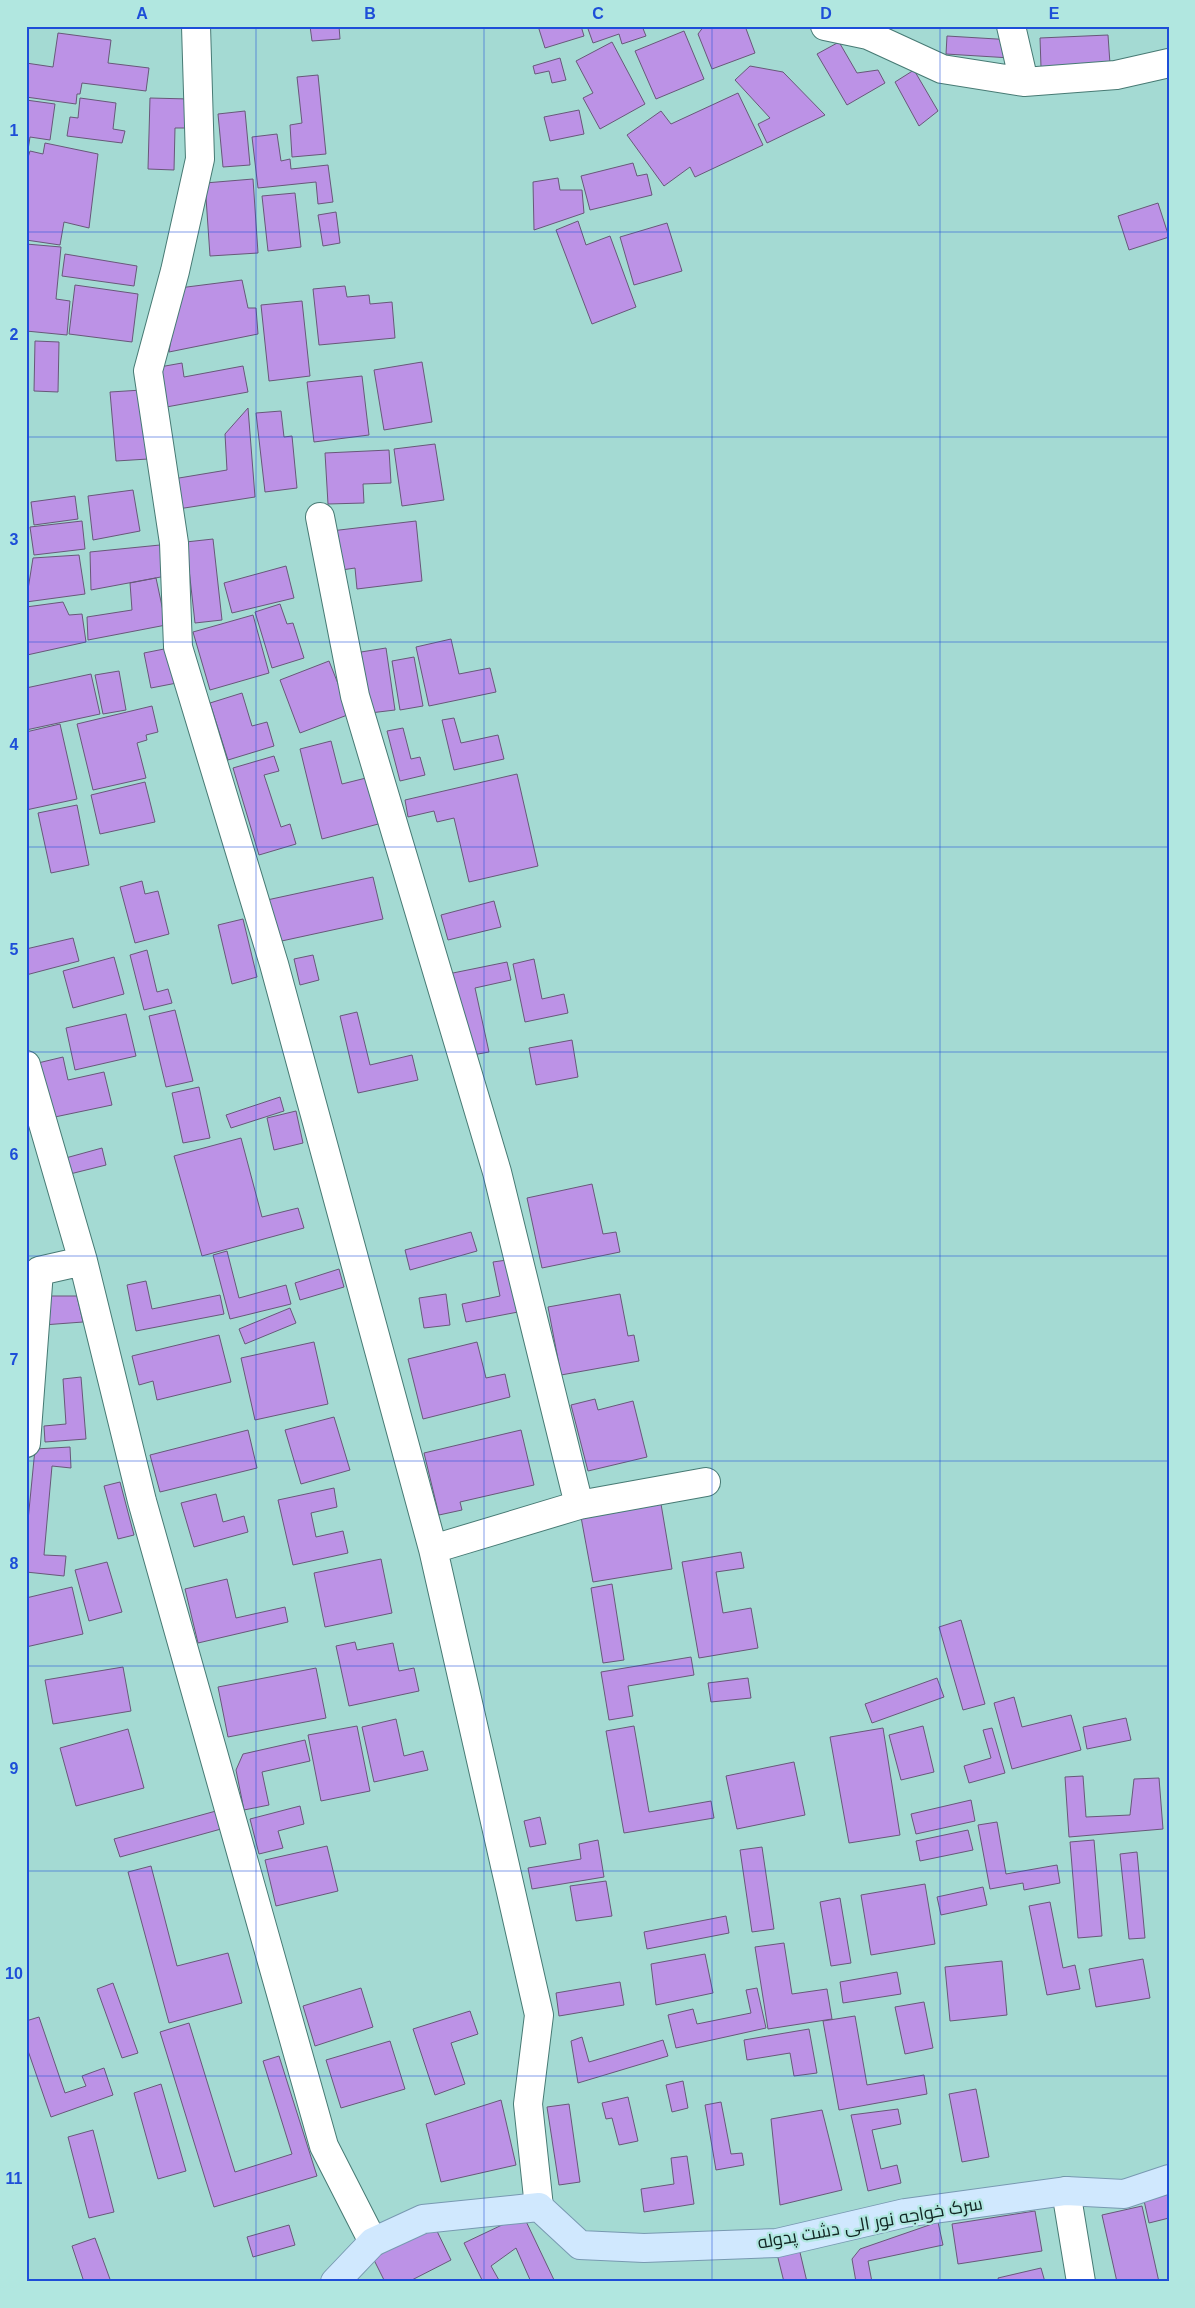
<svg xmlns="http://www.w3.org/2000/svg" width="1195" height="2308" font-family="Arial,Cairo,sans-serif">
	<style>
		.building { fill: #bc92e6; stroke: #685879 }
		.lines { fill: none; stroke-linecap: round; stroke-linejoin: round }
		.minor-casing { stroke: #477a74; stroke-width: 30 }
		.major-casing { stroke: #7899b1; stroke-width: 30 }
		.minor { stroke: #fff; stroke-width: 28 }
		.major { stroke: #d0e8fe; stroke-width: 28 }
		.grid { fill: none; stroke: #1d4ed8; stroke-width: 1; stroke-opacity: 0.55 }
		.labels { text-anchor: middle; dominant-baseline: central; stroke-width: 4.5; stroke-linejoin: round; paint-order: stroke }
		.street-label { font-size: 18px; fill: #102523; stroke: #b1e7e0 }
		.neatline { fill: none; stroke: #1d4ed8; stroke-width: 2 }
		.grid-label { font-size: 16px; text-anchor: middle; font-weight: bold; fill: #1d4ed8 }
	</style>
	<rect width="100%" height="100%" fill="#a4dad3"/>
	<path class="building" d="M310 26H339L340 39 312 41Z
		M538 26H581L584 36 545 48Z
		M587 26H642L646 36 622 44 619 34 593 43Z
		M704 26H745L755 53 712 69 698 34Z
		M684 31 704 79 656 99 635 51Z
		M58 33 111 40 108 63 149 68 146 91 82 83 80 94H77L76 104 26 97V63L53 67Z
		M1108 35 1110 64 1041 67 1040 38Z
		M947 36 1013 40 1011 58 946 54Z
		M612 42 645 104 600 129 583 98 593 93 576 61Z
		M839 42 857 73 878 70 885 83 847 105 817 54Z
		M560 58 566 80 552 83 549 71 535 74 533 66Z
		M750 66 783 72 825 115 767 143 758 124 770 118 735 80Z
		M914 70 938 111 919 126 895 82Z
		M318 75 326 154 292 157 290 125 302 123 297 77Z
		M738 93 763 145 695 177 690 167 664 186 627 135 661 111 671 124Z
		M80 98 116 103 113 129 125 131 122 143 67 136 70 117 78 118Z
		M150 98 189 99 188 128H175L174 170 148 169Z
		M26 100 55 104 50 140 30 137 28 150 26 149Z
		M579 110 584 134 550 141 544 117Z
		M245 111 250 165 223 167 218 114Z
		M277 134 281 161 290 159 291 169 328 165 333 202 318 204 316 182 258 188 252 137Z
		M45 143 98 154 89 228 64 222 60 245 26 240V164L30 151 43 154Z
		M633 163 637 176 647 174 652 195 590 210 581 176Z
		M558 178 560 190H582L584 213 534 230 533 182Z
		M253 179 258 253 210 256 205 183Z
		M295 193 301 247 268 251 262 196Z
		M1158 203 1169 237 1129 250 1118 216Z
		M336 212 340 243 323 246 318 215Z
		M578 221 586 245 610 236 636 307 592 324 556 230Z
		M667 223 682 271 634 285 620 237Z
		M26 244 61 247 56 299 70 301 67 335 26 331Z
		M65 254 137 266 134 286 62 276Z
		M242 280 248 308H256L258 334 169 352 179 288Z
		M75 285 138 294 132 342 69 334Z
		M345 286 347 297 369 295 370 304 392 302 395 338 319 345 313 289Z
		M302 301 310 376 269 381 261 305Z
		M35 341 59 342 58 392 34 391Z
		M422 362 432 422 384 430 374 370Z
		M182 363 184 377 243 366 248 392 161 408 154 368Z
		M362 376 369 435 314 442 307 382Z
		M142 390 148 459 116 461 110 392Z
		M248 408 255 497 178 509 173 479 227 470 225 434Z
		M281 411 284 437 292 436 297 488 265 492 256 413Z
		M435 444 444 500 402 506 394 449Z
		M389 450 391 483 363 484 364 503 328 504 325 453Z
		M133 490 140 531 93 540 88 496Z
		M75 496 78 519 34 525 31 502Z
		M82 521 85 549 34 555 30 527Z
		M416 521 422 581 357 589 355 568 335 571 331 531Z
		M213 539 222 620 195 623 186 542Z
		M160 545 166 576 91 590 90 552Z
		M79 555 85 594 26 602 33 558Z
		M286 566 294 598 232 613 224 583Z
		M156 578 166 625 88 640 87 617 132 610 130 583Z
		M63 602 69 615 82 614 86 642 27 655 26 607Z
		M280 604 287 624 293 623 304 658 272 668 255 612Z
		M253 615 269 673 210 690 193 632Z
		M451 639 459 674 490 668 496 692 429 706 416 647Z
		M174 647 182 682 151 688 144 653Z
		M386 648 395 710 370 713 361 652Z
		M414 657 423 706 400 710 392 661Z
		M329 661 350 714 300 733 280 680Z
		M119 671 126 710 103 714 95 675Z
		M91 674 100 714 26 730V688Z
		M242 693 252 726 267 722 274 746 228 760 210 703Z
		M152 706 158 732 146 735 147 740 137 743 146 778 93 790 77 724Z
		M454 718 461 743 498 735 504 759 454 770 442 720Z
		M60 724 77 799 26 810V732Z
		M403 728 411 759 420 757 425 775 400 781 387 731Z
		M331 741 342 784 370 777 382 823 322 839 300 749Z
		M274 756 279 771 264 775 281 827 290 824 296 844 259 855 233 768Z
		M517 774 538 866 469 882 454 818 437 822 434 811 408 817 405 800Z
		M145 782 155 822 100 834 91 795Z
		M77 805 89 865 51 873 38 813Z
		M373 877 383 919 277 942 267 900Z
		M142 881 145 894 158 891 169 934 135 943 120 887Z
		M494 901 501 927 448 940 441 915Z
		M243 919 257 977 232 984 218 925Z
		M73 938 79 961 26 975V949Z
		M147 950 157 992 168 989 172 1003 144 1010 130 955Z
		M313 955 319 980 300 985 294 959Z
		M114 957 124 994 73 1008 63 971Z
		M534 959 542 999 564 994 568 1013 525 1022 513 964Z
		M507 962 511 980 475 988 489 1052 467 1056 448 974Z
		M175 1010 193 1081 166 1087 149 1016Z
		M357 1012 370 1065 412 1055 418 1080 358 1093 340 1016Z
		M126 1014 136 1056 75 1070 66 1028Z
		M572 1040 578 1077 536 1085 529 1048Z
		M63 1057 68 1080 104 1072 112 1105 50 1118 38 1063Z
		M199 1087 210 1138 183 1143 172 1093Z
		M280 1097 284 1111 231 1128 226 1115Z
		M296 1111 303 1143 274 1150 267 1118Z
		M241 1138 262 1217 298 1208 304 1228 202 1256 174 1156Z
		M102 1148 106 1165 66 1175 62 1159Z
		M592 1184 603 1234 616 1232 620 1252 542 1268 527 1198Z
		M471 1232 477 1251 410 1270 405 1250Z
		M227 1251 239 1298 286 1285 291 1304 230 1319 213 1255Z
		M507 1260 518 1312 466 1322 462 1304 500 1296 493 1262Z
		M339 1269 344 1287 300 1300 295 1283Z
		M146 1281 152 1309 220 1295 224 1314 136 1331 127 1285Z
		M446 1294 450 1325 424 1328 419 1298Z
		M620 1294 628 1336 634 1335 639 1361 561 1375 548 1307Z
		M47 1296H77L83 1322 43 1325Z
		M290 1308 296 1323 245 1344 239 1329Z
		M219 1335 231 1382 157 1400 153 1381 139 1385 132 1356Z
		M314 1342 328 1404 255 1420 241 1358Z
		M477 1342 486 1378 505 1374 510 1397 423 1419 408 1359Z
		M81 1377 86 1439 45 1442 44 1426 66 1424 63 1379Z
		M595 1399 598 1410 633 1401 647 1457 588 1471 571 1405Z
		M334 1417 350 1470 301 1484 285 1430Z
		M248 1430 257 1468 160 1492 150 1455Z
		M521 1430 534 1485 460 1502 462 1510 439 1515 424 1453Z
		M70 1447 71 1468 52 1466 44 1555 66 1556 64 1576 26 1572V1541L35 1449Z
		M120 1482 134 1535 118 1539 104 1486Z
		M334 1488 337 1507 311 1513 316 1537 343 1531 348 1553 293 1565 278 1500Z
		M216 1494 223 1522 244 1516 248 1532 194 1547 181 1503Z
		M661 1504 672 1569 593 1582 581 1517Z
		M741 1552 744 1568 716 1572 723 1613 751 1608 758 1648 699 1658 682 1562Z
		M381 1559 392 1613 325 1627 314 1573Z
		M107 1562 122 1612 89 1621 75 1570Z
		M227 1579 236 1618 285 1607 288 1622 198 1643 185 1589Z
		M612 1584 624 1660 603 1663 591 1588Z
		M72 1587 83 1634 26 1647V1598Z
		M961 1620 985 1704 963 1710 939 1627Z
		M355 1642 357 1650 393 1643 399 1671 414 1668 419 1691 349 1706 336 1646Z
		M691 1657 694 1675 628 1686 633 1716 609 1720 601 1672Z
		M123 1667 131 1711 53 1724 45 1680Z
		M316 1668 326 1718 228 1737 218 1687Z
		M748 1678 751 1698 711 1702 708 1683Z
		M937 1678 944 1697 872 1723 865 1704Z
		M1014 1697 1022 1727 1071 1715 1081 1750 1012 1769 994 1703Z
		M1126 1718 1131 1740 1087 1749 1083 1727Z
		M396 1719 404 1756 423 1751 428 1770 374 1782 362 1727Z
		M357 1726 370 1791 321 1801 308 1735Z
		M634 1726 649 1812 711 1801 714 1818 624 1833 606 1731Z
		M923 1726 934 1772 901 1780 889 1735Z
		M883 1728 900 1835 849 1843 830 1737Z
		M992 1728 1005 1773 969 1783 964 1766 991 1758 983 1730Z
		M128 1729 144 1788 76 1806 60 1748Z
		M305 1740 310 1761 262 1772 269 1805 244 1810 236 1770 243 1754Z
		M794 1762 805 1815 737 1829 726 1776Z
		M1083 1776 1086 1817 1130 1815 1134 1779 1159 1778 1163 1829 1069 1837 1065 1777Z
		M971 1800 975 1821 916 1834 911 1814Z
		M300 1806 304 1824 278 1831 283 1848 259 1854 250 1819Z
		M216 1811 221 1829 120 1857 114 1839Z
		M540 1817 546 1844 530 1847 524 1821Z
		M997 1822 1006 1874 1057 1865 1060 1883 1024 1890 1023 1883 990 1889 978 1825Z
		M968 1830 973 1850 920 1861 916 1841Z
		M598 1840 604 1877 532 1889 528 1868 581 1859 579 1844Z
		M1094 1840 1102 1936 1078 1938 1070 1842Z
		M327 1846 338 1891 276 1906 265 1860Z
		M762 1847 774 1929 752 1932 740 1850Z
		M1137 1852 1145 1938 1129 1939 1120 1854Z
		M151 1866 177 1966 228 1953 242 2003 169 2023 128 1872Z
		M606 1881 612 1916 576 1921 570 1886Z
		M925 1884 935 1944 871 1955 861 1895Z
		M983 1887 987 1905 941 1915 937 1897Z
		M840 1898 851 1963 831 1966 820 1902Z
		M1050 1902 1063 1968 1075 1965 1080 1989 1047 1995 1029 1906Z
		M726 1916 729 1933 647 1949 644 1932Z
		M784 1943 792 1994 827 1989 832 2019 768 2029 755 1947Z
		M705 1954 713 1993 656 2005 651 1964Z
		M1143 1959 1150 1998 1096 2007 1089 1969Z
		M1002 1961 1007 2015 950 2021 945 1967Z
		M897 1972 901 1994 843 2003 840 1982Z
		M620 1982 624 2005 559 2016 556 1993Z
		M113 1983 138 2053 122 2058 97 1989Z
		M361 1988 373 2027 315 2046 303 2006Z
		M757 1988 766 2028 676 2048 668 2015 693 2009 697 2024 751 2013 746 1990Z
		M924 2002 933 2048 905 2054 895 2007Z
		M470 2011 478 2034 451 2043 465 2084 435 2095 413 2029Z
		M855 2016 867 2085 924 2075 927 2094 839 2110 823 2021Z
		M39 2017 65 2093 86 2086 82 2076 104 2068 113 2095 51 2117 26 2045V2021Z
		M189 2023 235 2172 292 2154 263 2061 279 2056 317 2176 214 2207 160 2032Z
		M809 2029 817 2073 794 2076 790 2053 747 2060 744 2040Z
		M582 2037 589 2062 663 2040 668 2056 578 2083 571 2041Z
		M390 2041 405 2089 341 2108 326 2060Z
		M683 2081 688 2108 672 2112 666 2085Z
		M161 2084 186 2171 158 2179 134 2093Z
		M976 2089 989 2157 962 2162 949 2094Z
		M628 2097 638 2141 619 2145 612 2118 606 2119 602 2103Z
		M501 2100 516 2165 441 2182 426 2124Z
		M721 2102 731 2154 742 2153 744 2165 716 2170 705 2105Z
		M569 2104 580 2182 559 2185 547 2107Z
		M898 2109 901 2124 872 2130 881 2169 897 2165 901 2183 868 2191 851 2115Z
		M822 2110 842 2190 780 2205 771 2119Z
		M93 2130 114 2212 89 2218 68 2137Z
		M687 2156 694 2204 644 2212 641 2189 674 2184 671 2158Z
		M1169 2190V2218L1149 2223 1143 2196Z
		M1142 2206 1159 2282H1117L1102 2215Z
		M1035 2211 1042 2251 958 2264 952 2224Z
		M523 2215 555 2282H531L516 2248 491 2266 500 2282H483L464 2243Z
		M938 2222 943 2245 868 2261 872 2282H856L852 2259 860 2249Z
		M289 2225 295 2245 253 2257 247 2237Z
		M434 2225 451 2260 408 2282H385L372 2256Z
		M95 2238 111 2282H84L72 2246Z
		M798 2244 807 2282H784L776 2250Z
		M1041 2268 1045 2282H999L998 2278Z"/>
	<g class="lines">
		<g class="minor-casing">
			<path id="minor" d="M196 26 200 159 175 271 148 371 174 543 178 647 274 964 433 1549 539 2015 528 2104 539 2207
				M825 26 868 35 942 69 1024 82 1116 75 1169 63
				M1011 26 1024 82
				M320 517 355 696 497 1172 579 1505
				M26 1065 83 1261 142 1501 324 2146 373 2242
				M26 1443 39 1271 83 1261
				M433 1549 579 1505 706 1482
				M1066 2191 1081 2282"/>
		</g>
		<g class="major-casing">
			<path id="major" d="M335 2282 373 2242 423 2219 539 2207 580 2245 644 2248 777 2243 905 2213 1066 2191 1124 2194 1169 2179"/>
		</g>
		<use href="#minor" class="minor"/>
		<use href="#major" class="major"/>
	</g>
	<path class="grid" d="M256 26V2282M484 26V2282M712 26V2282M940 26V2282M26 232H1169M26 437H1169M26 642H1169M26 847H1169M26 1052H1169M26 1256H1169M26 1461H1169M26 1666H1169M26 1871H1169M26 2076H1169"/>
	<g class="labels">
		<g class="street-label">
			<text transform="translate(870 2223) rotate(-10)">سرک خواجه نور الی دشت پدوله</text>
		</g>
	</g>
	<rect width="1195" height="2308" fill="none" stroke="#b1e7e0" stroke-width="55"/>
	<rect x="28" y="28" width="1140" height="2252" class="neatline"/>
	<g class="grid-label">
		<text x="142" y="19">A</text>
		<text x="370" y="19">B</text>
		<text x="598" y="19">C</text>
		<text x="826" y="19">D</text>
		<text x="1054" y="19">E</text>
		<text x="14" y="136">1</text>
		<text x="14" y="340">2</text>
		<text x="14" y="545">3</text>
		<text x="14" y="750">4</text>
		<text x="14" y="955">5</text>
		<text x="14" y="1160">6</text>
		<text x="14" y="1365">7</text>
		<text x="14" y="1569">8</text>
		<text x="14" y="1774">9</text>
		<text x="14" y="1979">10</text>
		<text x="14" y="2184">11</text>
	</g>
</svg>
